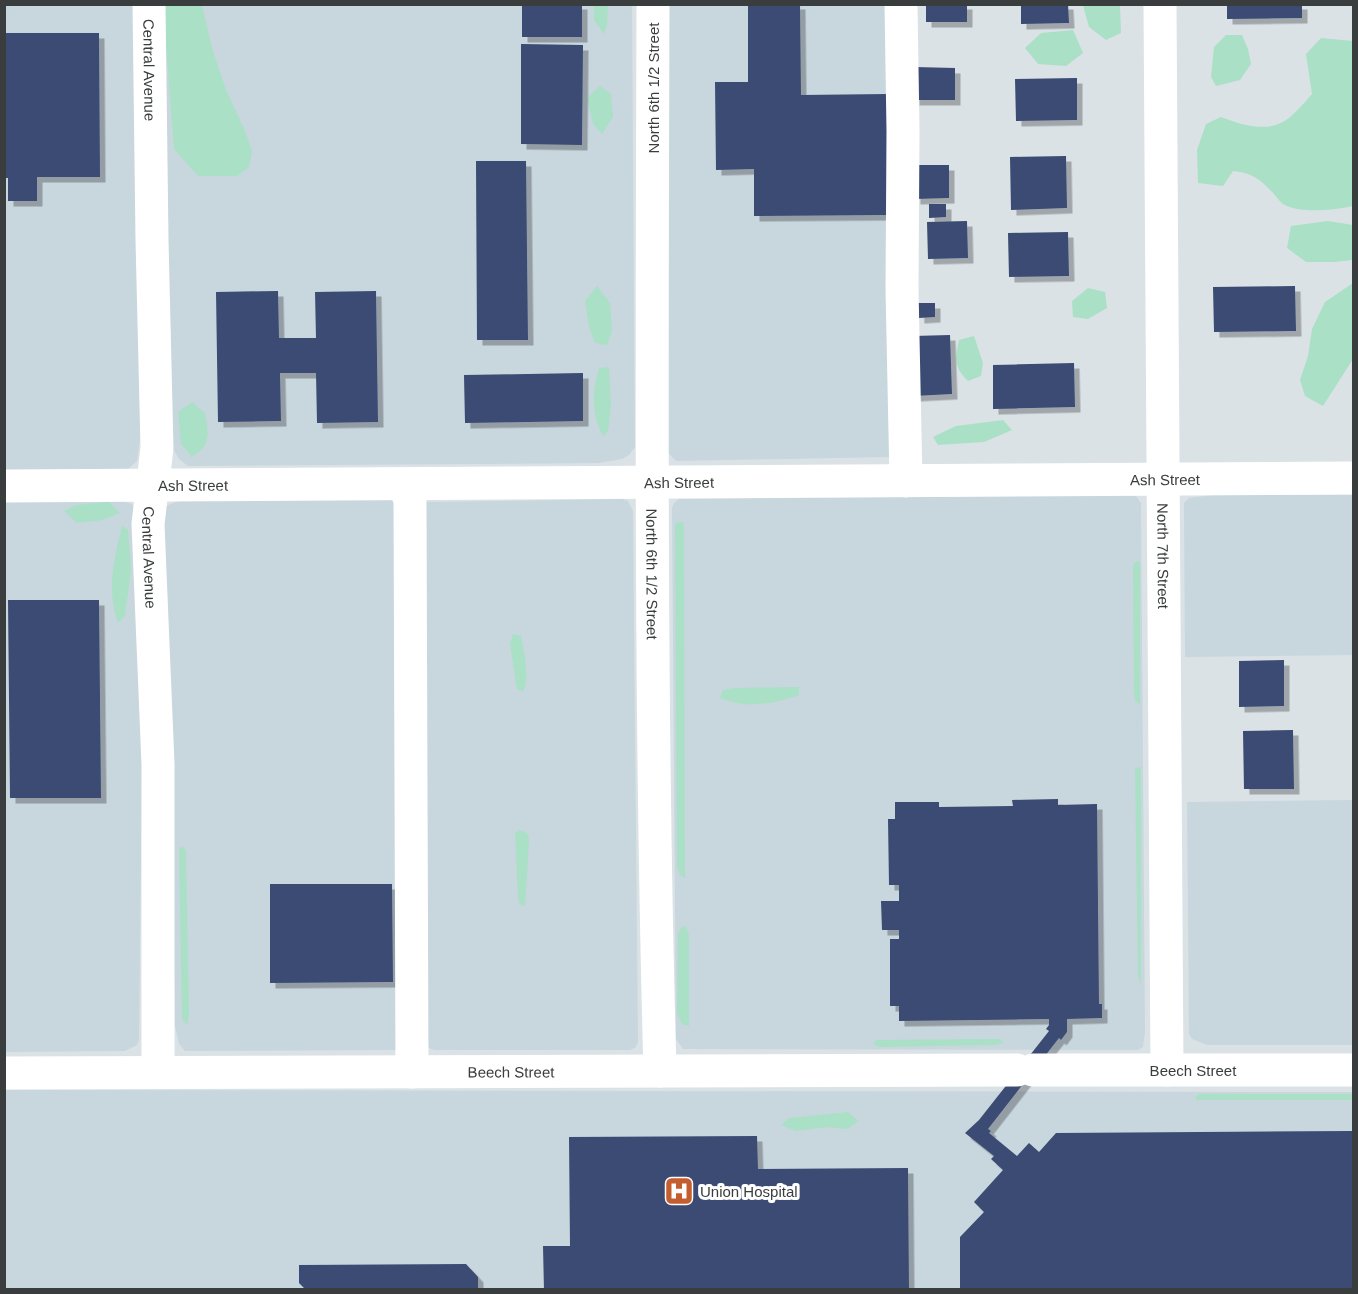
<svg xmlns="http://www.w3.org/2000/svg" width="1358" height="1294" font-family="Arial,sans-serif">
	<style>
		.built { fill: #c8d6de }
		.green { fill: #aae0c5 }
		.building { fill: #3a4b73; filter: url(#shadow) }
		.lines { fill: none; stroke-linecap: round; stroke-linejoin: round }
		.minor { stroke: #fff; stroke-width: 33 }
		.labels { text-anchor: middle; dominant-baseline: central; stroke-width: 6; stroke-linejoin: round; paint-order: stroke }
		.street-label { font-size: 15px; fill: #3a3d3e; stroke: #fff }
		.poi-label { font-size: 15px; fill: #3a3d3e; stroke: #fff; text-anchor: start }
	</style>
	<defs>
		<filter id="shadow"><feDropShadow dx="5.5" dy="5.5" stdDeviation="0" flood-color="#0004"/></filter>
	</defs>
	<rect width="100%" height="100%" fill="#dae2e6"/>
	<path class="built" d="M4 5H134L141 434 137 461 128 469 5 471Z
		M158 5H632L635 447 629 455 622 459 599 463 188 466 179 459 173 449Z
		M664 5H893L889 457 676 461 668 453Z
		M1134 495 1137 497 1141 503 1145 1032 1143 1047 1138 1050 683 1049 676 1039 672 508 674 503 679 499H684Z
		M1212 495H1353V655L1185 657 1184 503 1189 498Z
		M387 499 398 502 397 1050 185 1051 179 1044 175 1026 171 764 158 523 165 506 182 500Z
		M622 499 628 501 633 511 638 1042 635 1048 630 1050H434L429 1048 426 1042V502Z
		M4 501H122L132 504 135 510 142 769 139 1039 137 1045 125 1051 5 1052Z
		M1353 800V1045H1207L1192 1039 1189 1034 1187 802Z
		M4 1090 1353 1092V1289H5Z"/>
	<path class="green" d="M163 5H202L212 48 226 90 245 131 252 151 249 167 237 176H198L174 149Z
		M594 5H608L607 24 604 34 594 20Z
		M1083 5H1120L1121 33 1106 40 1089 27Z
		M1073 30 1083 53 1066 66 1038 64 1025 48 1041 33Z
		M1226 35H1242L1248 49 1251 64 1240 80 1216 86 1211 77 1214 47Z
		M1321 38 1353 41V206C1336 210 1299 214 1283 204 1280 202 1276 196 1273 193 1260 179 1252 173 1233 171L1223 186 1198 183 1197 150 1206 124 1221 117C1242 125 1269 134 1289 118 1297 111 1305 102 1312 94L1306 54Z
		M600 86 611 94 613 117 602 134 593 124 587 98Z
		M1328 221 1353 225V260L1334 262H1306L1287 248 1291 226Z
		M1353 283V359L1323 406 1305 396 1300 380 1308 356 1312 329 1325 302Z
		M597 286 610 303 612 331 607 345 595 343 589 327 585 301Z
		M1088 288 1105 292 1107 308 1088 319 1073 317 1072 301Z
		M974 336 983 363 981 376 968 381C954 368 955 359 959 340Z
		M609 367 611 405 608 431 603 436C591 413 592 392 599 368Z
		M192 402 205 413C209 434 211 445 192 457L181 444 178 412Z
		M1003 420 1012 430 984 442 938 445 933 437 956 426Z
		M109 502 120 513 102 520 77 523 64 511 76 505Z
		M677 522H683L684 529 685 878 680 875 677 866 675 525Z
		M122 526 128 530 131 570 125 616 118 623C106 587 114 561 122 526Z
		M1138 561 1140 564V705L1135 700 1134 690 1133 566 1135 562Z
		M513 634 521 636C524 653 530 676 523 692L517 689 510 644Z
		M799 687V695C774 704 745 709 720 698L723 690 733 688Z
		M1140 767 1141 773V984L1138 976 1135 768Z
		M521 830 528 834 529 842 525 906 519 904 518 897 515 833Z
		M182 846 186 850V857L189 1014 187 1025 182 1019 179 850Z
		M686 926 689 936V1026L682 1024 677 1013 678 933 681 928Z
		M983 1039H1001L1003 1043 993 1045 878 1047 873 1043 877 1040Z
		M1200 1094H1353L1354 1100H1197L1195 1097Z
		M848 1112 858 1121 848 1129 827 1127 796 1131 781 1125 789 1118Z"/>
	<path class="building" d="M522 4H582V37H522Z
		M748 4H800L801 95 888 94V215L754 216V169L716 170 715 82H748Z
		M926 4H967V22H926Z
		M1021 4H1068L1069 23 1021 24Z
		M1227 4H1302V18L1227 19Z
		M4 33H99L100 177H37V201H8V178H4Z
		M521 44 583 45 582 145 521 144Z
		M915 67 955 68V100H914Z
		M1077 78V120L1016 121 1015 79Z
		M1066 156 1067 208 1011 210 1010 157Z
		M476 161H526L528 340H477Z
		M915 165H949V198L915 199Z
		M929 204H946V217L929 218Z
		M967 221 968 258 928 259 927 222Z
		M1068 232 1069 276 1009 277 1008 233Z
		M1295 286 1296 331 1214 332 1213 287Z
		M278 291 279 338H316L315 292 376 291 378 422 317 423 316 373H280L281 421 218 422 216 292Z
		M918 303H935V317L919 318Z
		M950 335 952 394 914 396 913 336Z
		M1074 363 1075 407 993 409V365Z
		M583 373V421L465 423 464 375Z
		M8 600H99L101 798H10Z
		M1284 660V706L1239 707V661Z
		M1293 730 1294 789H1244L1243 731Z
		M1058 799V805L1097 804 1099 1004H1102V1018L1067 1019V1032L1061 1040 1059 1038 988 1129 991 1131 989 1133 1017 1156 1029 1143 1039 1152 1056 1133 1354 1131V1290H960V1237L984 1212 974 1202 1003 1170 991 1159 994 1156 965 1133 979 1120 1049 1031 1046 1029 1049 1025V1019L899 1021V1006H890V939H899V930H882L881 901H899V885H889L888 819H895V802H939V807L1013 806 1012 800Z
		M270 884H392L393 982 270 983Z
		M757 1136 758 1169 908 1168 909 1290H544L543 1246H570L569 1137Z
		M466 1264 478 1277V1290H306L299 1283V1265Z"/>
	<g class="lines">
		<g class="minor">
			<path id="s1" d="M149 4 152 240 157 448 148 524 158 764V1072"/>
			<path id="s2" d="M653 4C652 360 650 716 660 1071"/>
			<path d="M901 4 903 131 902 289 906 481"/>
			<path id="s3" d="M1160 4 1167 1070"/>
			<path d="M405 484 410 501 412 1072"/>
			<path id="s4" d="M4 486 1354 478"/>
			<path id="s5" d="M1033 1070H1354"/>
			<path id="s6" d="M4 1073 1017 1070"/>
		</g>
	</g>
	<defs>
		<g id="hospital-square" transform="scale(1.5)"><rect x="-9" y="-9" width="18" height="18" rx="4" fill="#c45e2e" stroke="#fff"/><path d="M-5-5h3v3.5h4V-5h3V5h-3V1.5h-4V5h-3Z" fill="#fff"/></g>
	</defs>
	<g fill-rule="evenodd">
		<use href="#hospital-square" x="679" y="1191"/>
	</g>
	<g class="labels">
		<g class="street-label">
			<text stroke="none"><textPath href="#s1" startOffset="66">Central Avenue</textPath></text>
			<text transform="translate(653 88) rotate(-90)">North 6th 1/2 Street</text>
			<text stroke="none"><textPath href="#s4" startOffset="1161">Ash Street</textPath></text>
			<text stroke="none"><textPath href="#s4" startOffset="675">Ash Street</textPath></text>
			<text stroke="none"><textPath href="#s4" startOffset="189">Ash Street</textPath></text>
			<text stroke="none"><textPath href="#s3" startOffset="552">North 7th Street</textPath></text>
			<text stroke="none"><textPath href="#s1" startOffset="554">Central Avenue</textPath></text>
			<text stroke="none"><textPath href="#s2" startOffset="570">North 6th 1/2 Street</textPath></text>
			<text stroke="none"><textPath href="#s5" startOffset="160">Beech Street</textPath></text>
			<text stroke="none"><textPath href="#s6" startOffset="507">Beech Street</textPath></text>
		</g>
		<g class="poi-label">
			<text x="700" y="1191">Union Hospital</text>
		</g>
	</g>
	<rect width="1358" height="1294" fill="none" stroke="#3a3d3e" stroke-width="12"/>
</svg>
